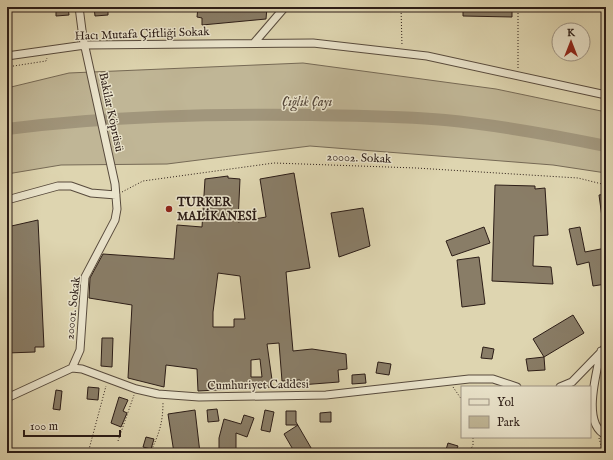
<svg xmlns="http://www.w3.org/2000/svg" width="613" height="460" font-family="'IM FELL English',serif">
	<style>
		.green { fill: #c0b696; stroke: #766a56 }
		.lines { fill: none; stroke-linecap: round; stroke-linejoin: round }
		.river { stroke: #a1967c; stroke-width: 12 }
		.building { fill: #897d67; stroke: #2c1d17; fill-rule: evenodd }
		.minor-casing { stroke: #584b3d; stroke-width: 9 }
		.path { stroke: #2c1d17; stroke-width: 1; stroke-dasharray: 1 2; stroke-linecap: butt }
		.minor { stroke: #eae4cc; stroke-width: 7 }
		.poi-dot { fill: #8f2418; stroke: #eae4cc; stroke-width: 1.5 }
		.labels { text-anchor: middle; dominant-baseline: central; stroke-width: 3; stroke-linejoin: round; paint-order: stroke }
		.street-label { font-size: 12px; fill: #2c1d17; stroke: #eae4cc }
		.poi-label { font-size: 12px; font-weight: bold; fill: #2c1d17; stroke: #eae4cc; text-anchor: start }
		.water-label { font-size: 13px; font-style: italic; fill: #55473a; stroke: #eae4cc }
	</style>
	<rect width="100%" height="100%" fill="#ded5b0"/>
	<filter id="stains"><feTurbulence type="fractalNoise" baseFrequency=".005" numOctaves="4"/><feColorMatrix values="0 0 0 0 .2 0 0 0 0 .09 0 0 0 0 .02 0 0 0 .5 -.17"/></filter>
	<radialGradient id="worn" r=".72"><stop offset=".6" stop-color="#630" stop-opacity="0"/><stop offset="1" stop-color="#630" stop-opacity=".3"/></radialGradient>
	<path class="green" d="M303 63 496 89 606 112V173L553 165 310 146 167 164 61 165 7 174V88L69 73Z"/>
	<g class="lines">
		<path class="river" d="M7 129C109 116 209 114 312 115 356 116 400 116 445 120 499 125 552 135 606 146"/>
	</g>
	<path class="building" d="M56 7H68L69 15 56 16Z
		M94 7H108V15L95 16Z
		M198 7H267L266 19 202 25V18L197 17Z
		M463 7H512V17L463 16Z
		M294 173 310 268 286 272 293 351 312 349 346 354 347 369 338 370 339 382 300 385V380L282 381 279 343 267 344 273 387 198 391 197 369 166 365 164 387 128 378 132 305 89 298 90 278 103 254 174 259 177 225 202 227 205 179 228 176V178L240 179 238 222 266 217 260 179ZM218 273 240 276 245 319H234V327H213V312ZM260 359 262 377H251V360Z
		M495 185 535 186V189L545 188 548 235 534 236 533 266 551 267 553 284 492 281Z
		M606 194V225H603L599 195Z
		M363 208 370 246 339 257 331 213Z
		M38 220 44 347H35V352L7 353V227Z
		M484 227 490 243 452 256 446 241Z
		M580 227 585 252 606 248V284L593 286 589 262 577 265 569 229Z
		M479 257 485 304 462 307 457 260Z
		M573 315 584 333 544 357 533 339Z
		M102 338H113L112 367 101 366Z
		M483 347 494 349 492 359 481 358Z
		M544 357 545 370 528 371 526 359Z
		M378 362 391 364 389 375 376 373Z
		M365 374 366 383 352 384V375Z
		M88 387 99 388 98 400 87 399Z
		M56 390 62 391 60 410 53 409Z
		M119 397 128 400 123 411 127 413 121 427 111 423Z
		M217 409 219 421 208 422 207 410Z
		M195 410 200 453H174L168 414Z
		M265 410 274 412 270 432 261 430Z
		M286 411H296V422L314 453H295L284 434 298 425H286Z
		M331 412V422H320V413Z
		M244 415 254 418 247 437 236 433V453H219V438L224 419 241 424Z
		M146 437 154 439 151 449 143 447Z
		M448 443 458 446 455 453H445Z"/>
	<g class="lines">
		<g class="minor-casing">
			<path id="minor" d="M254 43 285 7
				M7 56 85 45 313 43 427 56 606 95
				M7 200 58 186H71L91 193 116 195
				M601 351C597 372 581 424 606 435
				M72 368 80 350 85 277 115 220 117 209 115 184 83 38 79 7
				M560 387 572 382 606 347
				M7 398 72 368 82 369 136 389 158 394 199 397 326 395 469 379H493L517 387"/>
		</g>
		<path class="path" d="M401 7 402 46
			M518 7V68
			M7 67 46 61 47 58
			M122 192 143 181 274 163 416 168 578 178 606 185
			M453 387 462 400
			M599 438 603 453
			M118 441 134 395
			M88 453 106 386
			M150 453C159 434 163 423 163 402
			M469 453 473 445V437"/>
		<use href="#minor" class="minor"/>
	</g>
	<circle class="poi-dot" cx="169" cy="209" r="4"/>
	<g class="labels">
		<g class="street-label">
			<text transform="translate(142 34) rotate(-2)">Hacı Mutafa Çiftliği Sokak</text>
			<text transform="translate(111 112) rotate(78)">Bakilar Köprüsü</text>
			<text transform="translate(359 158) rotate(2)">20002. Sokak</text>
			<text transform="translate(73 308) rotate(-84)">20001. Sokak</text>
			<text transform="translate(258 385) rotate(-1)">Cumhuriyet Caddesi</text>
		</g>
		<g class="poi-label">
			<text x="177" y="202">TURKER<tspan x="177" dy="14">MALİKANESİ</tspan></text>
		</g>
		<g class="water-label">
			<text x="307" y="102">Çığlık Çayı</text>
		</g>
	</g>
	<rect width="613" height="460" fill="none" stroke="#ded5b0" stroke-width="24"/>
	<rect x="8" y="8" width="597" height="444" fill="none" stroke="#2c1d17" stroke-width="2"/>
	<rect x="12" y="12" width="589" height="436" fill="none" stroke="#2c1d17"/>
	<rect x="461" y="386" width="130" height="52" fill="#eae4cc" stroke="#9e9484"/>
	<rect x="469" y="399" width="20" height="6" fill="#eae4cc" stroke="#9e9484"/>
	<text x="497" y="406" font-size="12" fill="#2c1d17">Yol</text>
	<rect x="469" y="416" width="20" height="12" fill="#c0b696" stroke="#9e9484"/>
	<text x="497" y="426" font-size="12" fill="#2c1d17">Park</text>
	<g transform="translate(571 42)"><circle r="19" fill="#eae4cc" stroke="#9e9484"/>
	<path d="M0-3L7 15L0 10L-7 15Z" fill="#8f2418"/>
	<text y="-6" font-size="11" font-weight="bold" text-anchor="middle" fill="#2c1d17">K</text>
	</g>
	<path d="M24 430v6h96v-6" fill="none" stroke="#2c1d17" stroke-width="2"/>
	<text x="30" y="430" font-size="12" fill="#2c1d17" stroke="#eae4cc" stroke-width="3" paint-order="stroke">100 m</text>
	<rect width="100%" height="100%" filter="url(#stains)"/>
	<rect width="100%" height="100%" fill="url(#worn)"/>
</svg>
